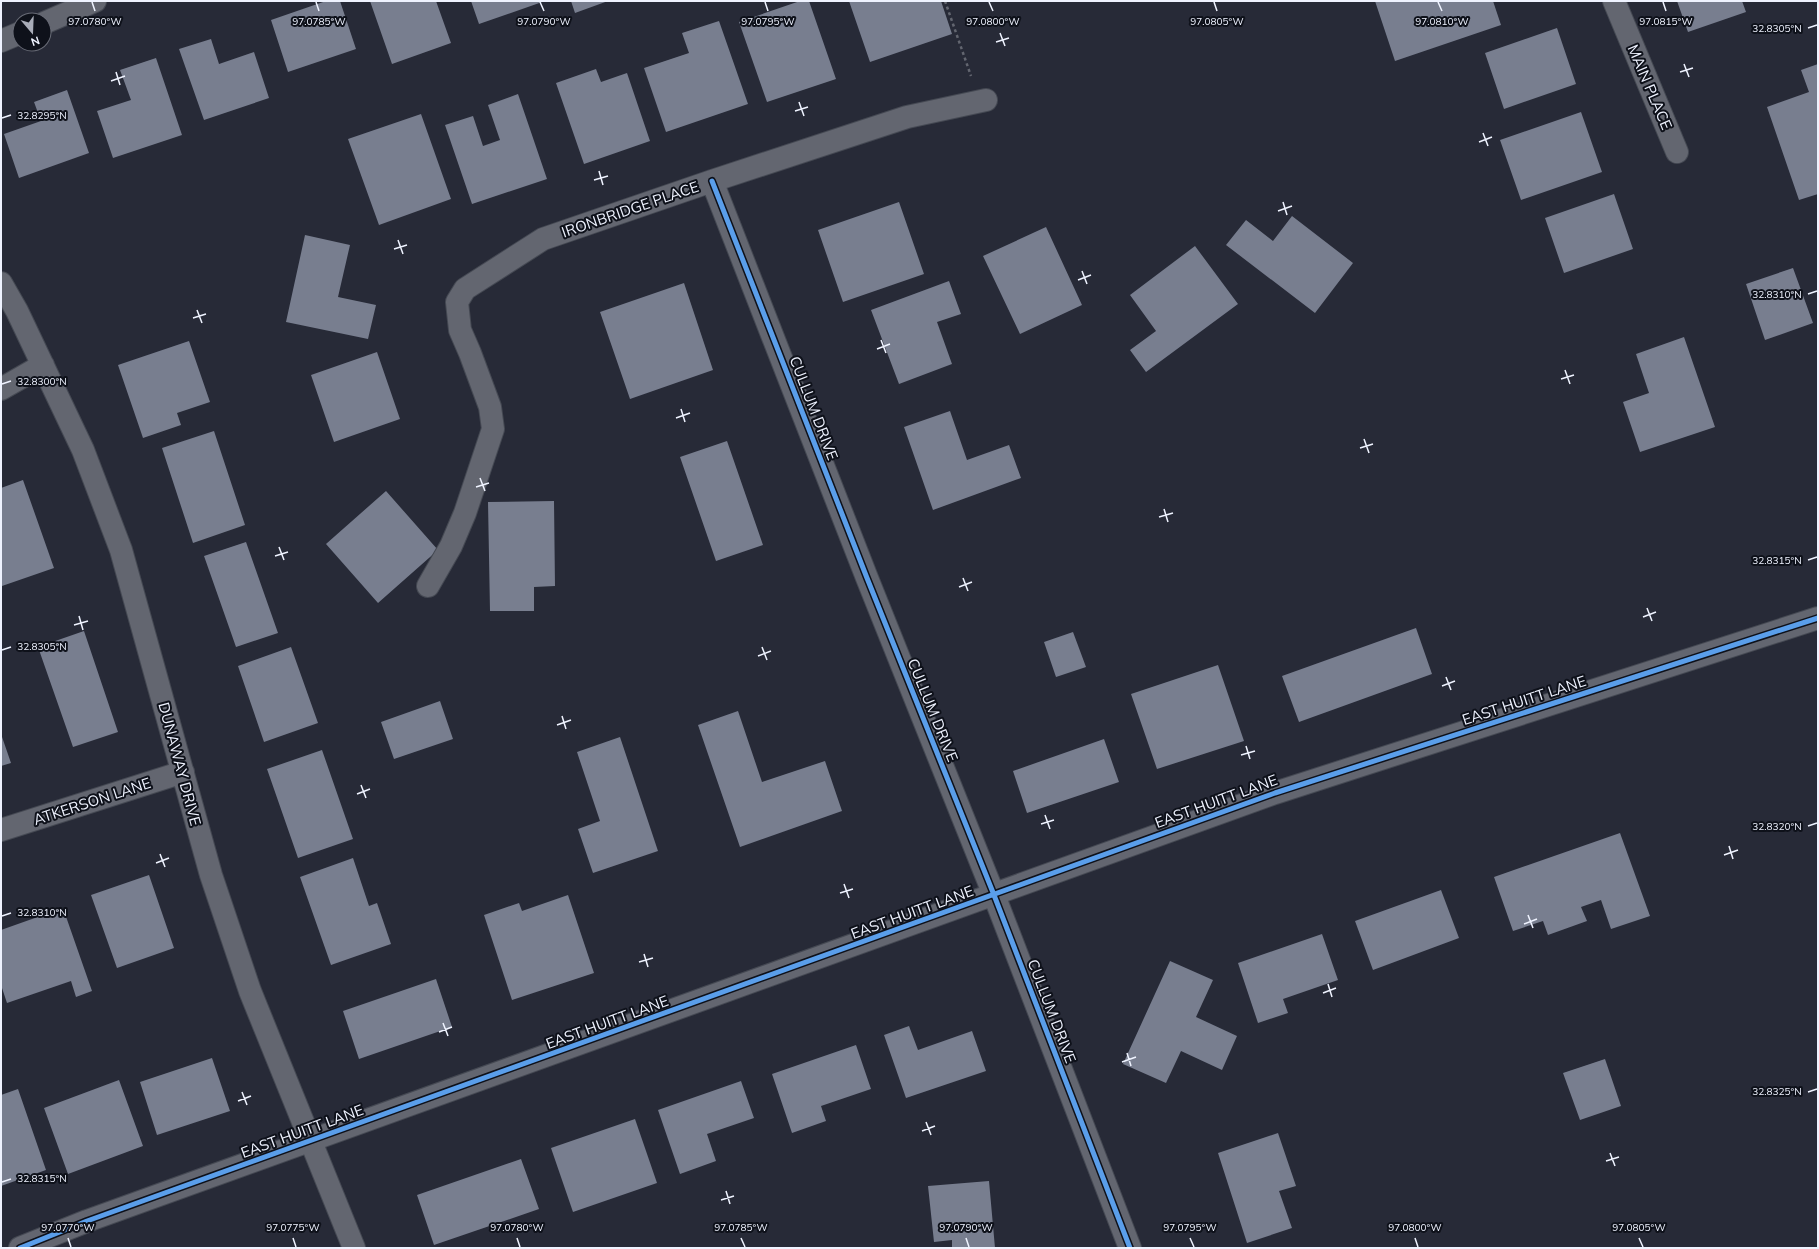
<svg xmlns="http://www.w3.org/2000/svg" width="1819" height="1249" font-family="Mulish,sans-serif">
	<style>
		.building { fill: #787e8f }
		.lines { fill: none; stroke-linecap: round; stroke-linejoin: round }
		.minor-casing { stroke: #454953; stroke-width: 24 }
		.path { stroke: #636670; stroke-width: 2.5; stroke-dasharray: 3 3; stroke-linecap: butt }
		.minor { stroke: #636670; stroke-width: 22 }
		.cycleway-casing { stroke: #0e111a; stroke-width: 8 }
		.cycleway { stroke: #5a9eea; stroke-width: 5 }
		.ticks { fill: none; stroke: #eff3ff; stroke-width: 1.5 }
		.labels { text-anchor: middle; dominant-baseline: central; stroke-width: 4; stroke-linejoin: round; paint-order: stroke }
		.street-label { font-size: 15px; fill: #eff3ff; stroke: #0e111a }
		.ticks-label { font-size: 10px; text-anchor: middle; fill: #eff3ff; stroke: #0e111a; stroke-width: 4; stroke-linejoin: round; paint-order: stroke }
	</style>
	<rect width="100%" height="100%" fill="#272a37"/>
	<path class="building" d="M326 1H340L356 49 288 72 271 20Z
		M370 1H436L451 43 392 64Z
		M471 1H545L479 24Z
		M571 1H608L575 13Z
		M800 1H809L836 79 767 102 739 22Z
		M849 1H941L952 34 870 62Z
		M1375 1H1493L1501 25 1395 61Z
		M1677 1H1742L1746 12 1688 32Z
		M719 21 748 104 666 132 644 68 689 53 682 33Z
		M1557 28 1576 84 1504 109 1485 53Z
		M211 39 219 64 254 52 269 98 204 120 179 49Z
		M156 58 182 135 113 158 97 111 131 100 120 70Z
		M1818 64V194L1799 200 1767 107 1809 92 1801 70Z
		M596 69 601 82 627 73 650 141 584 164 556 83Z
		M67 90 89 153 19 178 4 134 41 121 34 102Z
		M518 94 547 179 472 204 445 125 473 116 483 146 500 140 488 105Z
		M1581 112 1602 172 1521 200 1500 140Z
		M421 114 451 199 379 225 348 139Z
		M1614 194 1633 249 1564 273 1545 218Z
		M899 202 924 274 843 302 818 230Z
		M1292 216 1353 263 1315 313 1226 245 1246 220 1273 241Z
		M1046 227 1082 305 1020 334 983 256Z
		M305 235 350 245 338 297 376 305 368 339 286 322Z
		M1195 246 1238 304 1146 372 1130 350 1156 331 1130 295Z
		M1793 268 1813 323 1765 340 1746 284Z
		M949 281 961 314 937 322 952 364 899 384 871 310Z
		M684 283 713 370 630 399 600 312Z
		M1684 337 1715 427 1640 452 1623 402 1649 393 1636 354Z
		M189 341 210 402 177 413 181 425 143 438 118 365Z
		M377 352 400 419 334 442 311 375Z
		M950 411 967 460 1009 445 1021 478 933 510 904 427Z
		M214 431 245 525 193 543 162 448Z
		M727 441 763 545 716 561 680 457Z
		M23 480 54 568 2 586 1 488Z
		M386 491 438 550 378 603 326 544Z
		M554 501 555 586 534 587V611H490L488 502Z
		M246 542 278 633 236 647 204 556Z
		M1416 628 1432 674 1299 722 1282 676Z
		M84 631 118 732 73 747 38 647Z
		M1073 632 1086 667 1056 677 1044 642Z
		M291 647 318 723 264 742 238 666Z
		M1218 665 1244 741 1157 769 1131 694Z
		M440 701 453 739 394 759 381 722Z
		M738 711 762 782 825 761 842 811 740 847 698 725Z
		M1 734 11 763 1 766Z
		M620 737 658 851 593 873 578 829 600 821 577 752Z
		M1104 739 1119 782 1027 813 1013 771Z
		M322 750 353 839 298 858 267 769Z
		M1620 833 1650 916 1611 929 1601 900 1581 907 1587 921 1548 935 1543 921 1513 931 1494 877Z
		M353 858 369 906 377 903 391 944 331 965 300 877Z
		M149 875 174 948 117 968 91 895Z
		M1441 890 1459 938 1373 970 1355 921Z
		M568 895 594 973 512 1000 484 915 519 903 522 911Z
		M63 908 92 991 76 997 71 981 7 1003 1 985V930Z
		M1322 934 1338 980 1283 999 1288 1013 1258 1023 1238 963Z
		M1170 961 1213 980 1196 1017 1237 1036 1222 1070 1181 1051 1166 1083 1123 1064Z
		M436 979 452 1027 359 1059 343 1011Z
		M909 1026 918 1050 972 1031 986 1071 906 1098 884 1035Z
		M856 1045 871 1089 821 1106 826 1121 792 1133 772 1074Z
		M212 1058 230 1111 157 1135 140 1082Z
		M1605 1059 1621 1106 1580 1120 1563 1073Z
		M119 1080 143 1146 68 1174 44 1108Z
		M741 1081 754 1118 707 1134 716 1161 680 1174 658 1110Z
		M18 1089 46 1170 1 1186V1095Z
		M635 1119 657 1183 573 1212 551 1148Z
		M1278 1133 1296 1186 1279 1191 1292 1228 1247 1243 1218 1153Z
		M521 1159 539 1209 434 1245 417 1195Z
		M989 1181 995 1248H952V1240L934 1242 928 1186Z"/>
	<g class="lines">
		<g class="minor-casing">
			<path id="minor" d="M1614 1 1677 152
				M44 23 95 1
				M1 41 20 33
				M712 181 867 578 994 895 1130 1248
				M1 283 17 311 83 450 121 550 211 875 250 991 354 1248
				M1 389 43 365
				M428 586 451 546 465 513 493 429 490 407 470 353 460 330 457 302 465 289 543 239 712 181 907 117 986 100
				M1 830 183 772
				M20 1248 87 1221 1275 793 1818 618"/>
		</g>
		<path class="path" d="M945 1 971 76"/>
		<use href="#minor" class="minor"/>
		<g class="cycleway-casing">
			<path id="cycleway" d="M712 181 867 578 994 895 1130 1248
				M20 1248 87 1221 1275 793 1818 618"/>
		</g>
		<use href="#cycleway" class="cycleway"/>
	</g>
	<path class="ticks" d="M92 2 95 11M316 2 319 11M540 2 544 11M765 2 768 11M989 2 993 11M1214 2 1217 11M1438 2 1442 11M1663 2 1666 11M1808 28 1817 25M1000 33 1005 46M996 42 1009 38M1684 64 1689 77M116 72 120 85M1680 72 1693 68M111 81 125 76M799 102 804 116M795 111 808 107M2 118 11 115M1483 133 1488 146M1479 142 1492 137M599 171 603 185M594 180 608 176M1283 202 1287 215M1278 211 1292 206M398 240 403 254M394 249 407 245M1082 271 1087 284M1078 280 1091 275M1808 294 1817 291M197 310 202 323M193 318 206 314M881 340 886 353M877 349 890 344M1565 370 1570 384M1561 379 1574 375M2 384 11 381M681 409 685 422M676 418 690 413M1364 439 1369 453M1360 448 1373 444M480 478 485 491M476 487 489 483M1164 509 1168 522M1159 517 1173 513M279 547 284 560M275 556 288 552M1808 560 1817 557M963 578 968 591M959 587 972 582M1647 608 1652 621M79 616 83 630M1643 617 1656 612M74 625 88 621M762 647 767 660M2 650 11 647M758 656 771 651M1446 677 1451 690M1442 686 1455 681M562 716 566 729M557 725 571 720M1246 746 1250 759M1241 755 1255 751M361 785 366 798M357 794 370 789M1045 815 1050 829M1041 824 1054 820M1808 826 1817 823M1729 846 1733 859M160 854 165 867M1724 855 1738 850M156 863 169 858M844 884 849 898M840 893 853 889M1528 915 1533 928M2 916 11 913M1524 924 1537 919M644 954 648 967M639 962 653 958M1328 984 1332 997M1323 993 1336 988M443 1023 448 1036M439 1032 452 1027M1127 1053 1131 1066M1122 1062 1136 1057M242 1092 247 1105M1808 1092 1817 1089M238 1101 251 1096M926 1122 931 1135M922 1131 935 1126M1610 1153 1615 1166M1606 1161 1619 1157M2 1182 11 1179M726 1191 730 1204M721 1200 734 1196M68 1238 71 1247M293 1238 296 1247M517 1238 520 1247M741 1238 745 1247M966 1238 969 1247M1190 1238 1194 1247M1415 1238 1418 1247M1639 1238 1643 1247"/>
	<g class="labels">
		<g class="street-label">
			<text transform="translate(1650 87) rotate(67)">MAIN PLACE</text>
			<text transform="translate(630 209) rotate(-19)">IRONBRIDGE PLACE</text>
			<text transform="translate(814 408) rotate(69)">CULLUM DRIVE</text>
			<text transform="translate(1524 700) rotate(-18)">EAST HUITT LANE</text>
			<text transform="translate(933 710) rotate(68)">CULLUM DRIVE</text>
			<text transform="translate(180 764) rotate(75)">DUNAWAY DRIVE</text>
			<text transform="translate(92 801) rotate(-18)">ATKERSON LANE</text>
			<text transform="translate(1216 801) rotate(-20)">EAST HUITT LANE</text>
			<text transform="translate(912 912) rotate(-20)">EAST HUITT LANE</text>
			<text transform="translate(1052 1011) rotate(69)">CULLUM DRIVE</text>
			<text transform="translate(607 1022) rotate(-20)">EAST HUITT LANE</text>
			<text transform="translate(302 1131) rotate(-20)">EAST HUITT LANE</text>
		</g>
	</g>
	<g class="ticks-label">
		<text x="95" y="25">97.0780°W</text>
		<text x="319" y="25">97.0785°W</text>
		<text x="544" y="25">97.0790°W</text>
		<text x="993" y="25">97.0800°W</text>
		<text x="1217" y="25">97.0805°W</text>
		<text x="768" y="25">97.0795°W</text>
		<text x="1442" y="25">97.0810°W</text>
		<text x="1666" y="25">97.0815°W</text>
		<text x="1777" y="32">32.8305°N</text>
		<text x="42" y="119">32.8295°N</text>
		<text x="1777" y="298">32.8310°N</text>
		<text x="42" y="385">32.8300°N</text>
		<text x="1777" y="564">32.8315°N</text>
		<text x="42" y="650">32.8305°N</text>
		<text x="1777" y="830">32.8320°N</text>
		<text x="42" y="916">32.8310°N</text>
		<text x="1777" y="1095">32.8325°N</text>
		<text x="42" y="1182">32.8315°N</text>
		<text x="68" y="1231">97.0770°W</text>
		<text x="293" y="1231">97.0775°W</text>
		<text x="517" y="1231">97.0780°W</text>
		<text x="741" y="1231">97.0785°W</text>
		<text x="966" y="1231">97.0790°W</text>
		<text x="1190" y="1231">97.0795°W</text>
		<text x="1415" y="1231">97.0800°W</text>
		<text x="1639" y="1231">97.0805°W</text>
	</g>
	<rect width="1819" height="1249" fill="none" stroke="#eff3ff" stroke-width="4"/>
	<g transform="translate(32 32) rotate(161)"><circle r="19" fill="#0e111a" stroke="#686b76"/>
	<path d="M0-3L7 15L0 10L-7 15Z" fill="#a9adb9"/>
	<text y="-6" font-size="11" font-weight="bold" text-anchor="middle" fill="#eff3ff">N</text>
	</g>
</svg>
